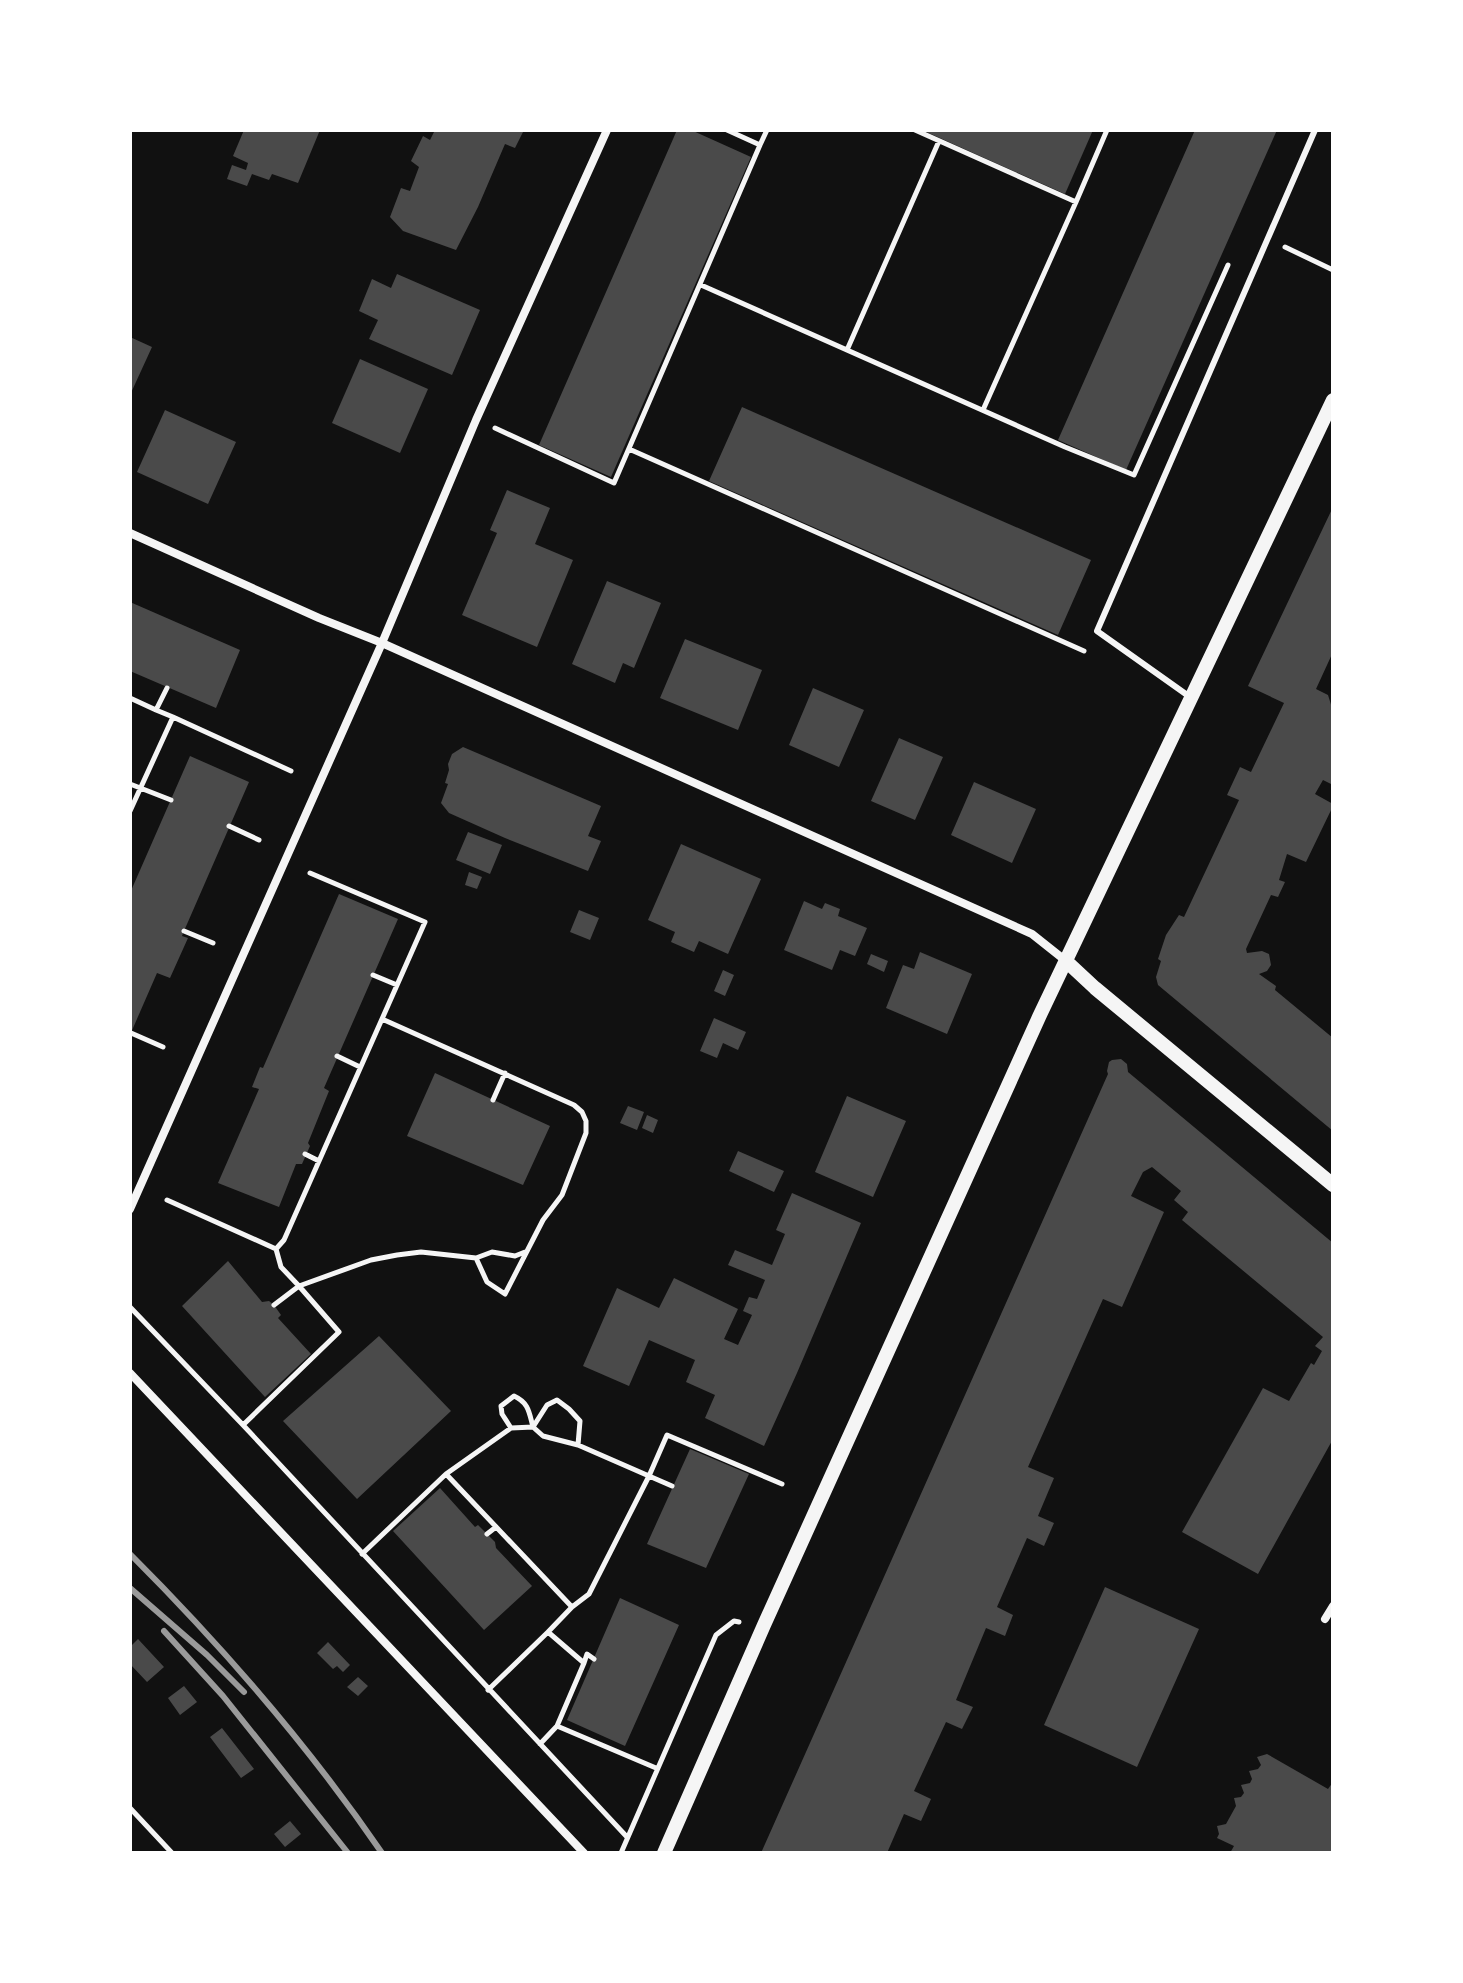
<svg xmlns="http://www.w3.org/2000/svg" width="1463" height="1983" font-family="'Asap Condensed',sans-serif">
	<style>
		.building { fill: #4a4a4a }
		.lines { fill: none; stroke-linecap: round; stroke-linejoin: round }
		.path { stroke: #f5f5f5; stroke-width: 5 }
		.service { stroke: #f5f5f5; stroke-width: 6 }
		.minor { stroke: #f5f5f5; stroke-width: 8 }
		.tertiary { stroke: #f5f5f5; stroke-width: 14 }
		.rail { stroke: #9a9a9a; stroke-width: 6 }
	</style>
	<rect width="100%" height="100%" fill="#111"/>
	<path class="building" d="M244 130H320L298 183 272 174 269 180 252 174 247 186 227 179 232 165 246 170 248 163 233 156Z
		M435 130H524L515 148 505 144 478 207 456 250 403 231 390 217 401 188 410 191 419 167 411 161 423 136 430 140Z
		M677 130H691L751 157 611 477 539 445Z
		M922 130H1093L1065 194Z
		M1195 130H1277L1126 470 1058 440Z
		M397 274 480 310 452 375 369 339 378 320 359 311 372 279 391 288Z
		M130 337 152 347 130 395Z
		M360 359 428 389 400 453 332 423Z
		M742 407 1091 560 1058 635 709 481Z
		M165 410 236 442 208 504 137 472Z
		M507 490 550 508 535 544 573 560 537 647 462 615 497 533 490 530Z
		M1333 507V652L1316 689 1328 695 1333 711V785L1323 780 1315 794 1333 804V806L1306 862 1287 854 1279 880 1285 882 1278 897 1271 895 1246 949 1247 953 1262 951 1269 954 1271 965 1267 971 1259 974 1276 986 1275 990 1333 1038V1131L1158 985 1156 977 1161 961 1158 959 1166 935 1179 915 1184 917 1239 800 1227 795 1240 767 1251 772 1284 703 1248 686Z
		M607 581 661 603 634 668 623 663 615 683 572 664Z
		M130 602 240 650 216 708 130 671Z
		M685 639 762 670 738 730 660 698Z
		M813 688 864 710 839 767 789 745Z
		M899 738 943 757 915 820 871 801Z
		M463 747 601 806 588 836 601 841 588 871 505 838 449 813 441 803 448 784 445 783 449 770 448 764 452 754Z
		M190 756 249 782 184 931 182 936 188 938 170 978 157 973 130 1035V893Z
		M974 782 1036 809 1012 863 951 835Z
		M468 832 502 845 490 874 456 860Z
		M681 844 761 879 728 954 699 941 694 952 671 942 675 932 648 920Z
		M469 872 482 877 477 889 465 885Z
		M339 894 398 919 324 1088 329 1091 308 1143 310 1146 302 1164H296L279 1207 218 1183 259 1089 252 1087 260 1067 263 1068Z
		M804 901 822 909 825 903 840 909 838 916 867 928 855 956 840 950 832 970 784 950Z
		M579 910 599 918 590 940 570 932Z
		M920 952 972 974 947 1034 886 1008 903 965 914 969Z
		M871 954 888 961 884 972 867 964Z
		M723 970 734 975 725 996 714 991Z
		M714 1018 746 1032 738 1050 723 1043 717 1058 700 1051Z
		M1121 1059 1127 1064 1128 1072 1333 1243V1439L1258 1574 1182 1532 1263 1388 1289 1401 1311 1363 1314 1365 1322 1351 1315 1346 1323 1337 1182 1220 1188 1212 1174 1200 1181 1191 1152 1167 1143 1172 1131 1196 1164 1212 1122 1307 1103 1299 1028 1467 1054 1478 1038 1516 1054 1523 1044 1546 1027 1538 997 1607 1013 1615 1005 1636 986 1628 956 1700 973 1707 962 1729 946 1722 914 1791 931 1799 921 1821 904 1814 887 1853H761L1108 1074 1107 1071 1109 1062 1112 1060Z
		M435 1073 550 1126 523 1185 407 1136Z
		M847 1096 906 1121 873 1197 815 1172Z
		M628 1106 644 1112 637 1130 620 1123Z
		M647 1115 658 1120 653 1133 642 1128Z
		M738 1151 784 1171 774 1192 729 1171Z
		M792 1193 861 1223 797 1373 764 1446 705 1418 715 1395 686 1382 695 1360 649 1340 629 1386 583 1366 617 1288 659 1308 674 1278 738 1309 724 1339 738 1345 752 1315 743 1311 749 1297 757 1299 765 1280 728 1265 735 1250 772 1265 785 1234 776 1230Z
		M228 1261 262 1302 269 1301 274 1305 281 1315 278 1318 311 1354 265 1397 182 1306Z
		M379 1336 451 1411 357 1499 283 1421Z
		M690 1449 749 1474 706 1568 647 1544Z
		M440 1488 475 1527 478 1525 495 1542 496 1548 532 1586 484 1630 393 1531Z
		M1105 1587 1199 1629 1137 1767 1044 1725Z
		M620 1598 679 1625 625 1746 567 1720Z
		M138 1639 164 1667 147 1682 130 1664V1647Z
		M328 1642 350 1665 343 1672 337 1666 333 1669 317 1653Z
		M358 1677 368 1686 358 1696 347 1687Z
		M184 1686 197 1702 180 1715 168 1698Z
		M222 1728 254 1769 241 1778 210 1737Z
		M1267 1754 1328 1789 1333 1782V1853H1230L1234 1846 1217 1838 1219 1834 1217 1826 1226 1824 1236 1806 1234 1798 1241 1797 1244 1793 1241 1785 1250 1783 1252 1779 1249 1771 1258 1769 1261 1765 1257 1757Z
		M290 1821 301 1834 285 1847 274 1834Z"/>
	<g class="lines">
		<path class="path" d="M915 130 1076 202 1107 130
			M760 145 767 130
			M1285 247 1333 270
			M701 285 1065 447 1134 475 1228 265
			M847 350 939 141
			M983 410 1076 202
			M495 428 614 483 760 145 727 130
			M629 449 1084 651
			M167 688 156 710 173 717
			M130 698 156 710
			M130 784 171 800
			M130 811 173 717 291 771
			M229 826 259 840
			M184 931 213 943
			M373 975 397 985
			M131 1033 163 1047
			M337 1056 360 1067
			M493 1100 505 1073
			M305 1154 319 1161
			M167 1200 276 1249 284 1240 425 922 310 873
			M476 1258 492 1252 515 1256 525 1252
			M274 1305 299 1286 281 1267 276 1249
			M130 1307 243 1425 627 1837
			M243 1425 339 1332 299 1286 371 1260 397 1255 421 1252 476 1258 487 1282 505 1294 543 1220 562 1195 586 1133V1121L582 1112 574 1105 382 1019
			M511 1428 502 1414 501 1406 514 1396C529 1403 529 1412 533 1427L547 1405 557 1400 569 1409 580 1421 578 1445
			M446 1474 511 1428 533 1427 543 1436 578 1445 649 1476 667 1435 782 1484
			M487 1534 496 1527
			M362 1554 446 1474 572 1607 548 1632 584 1663 587 1654 594 1659
			M572 1607 589 1594 649 1476 672 1486
			M584 1663 557 1726 656 1768
			M488 1690 548 1632
			M540 1744 557 1726
			M130 1808 172 1853
			M621 1853 716 1635 734 1621 739 1622"/>
		<path class="service" d="M1190 697 1097 631 1315 130"/>
		<path class="minor" d="M130 533 319 618 382 643 1032 934 1066 961
			M130 1209 382 643 476 420 607 130
			M130 1373 584 1853
			M1325 1619 1333 1606"/>
		<path class="tertiary" d="M1066 961 1095 988 1333 1185
			M664 1853 764 1625 1039 1017 1333 400"/>
		<path class="rail" d="M130 1554C222 1646 308 1745 382 1853
			M130 1588 207 1655 244 1692
			M164 1631 223 1696 348 1853"/>
	</g>
	<rect width="1463" height="1983" fill="none" stroke="#ffffff" stroke-width="264"/>
</svg>
